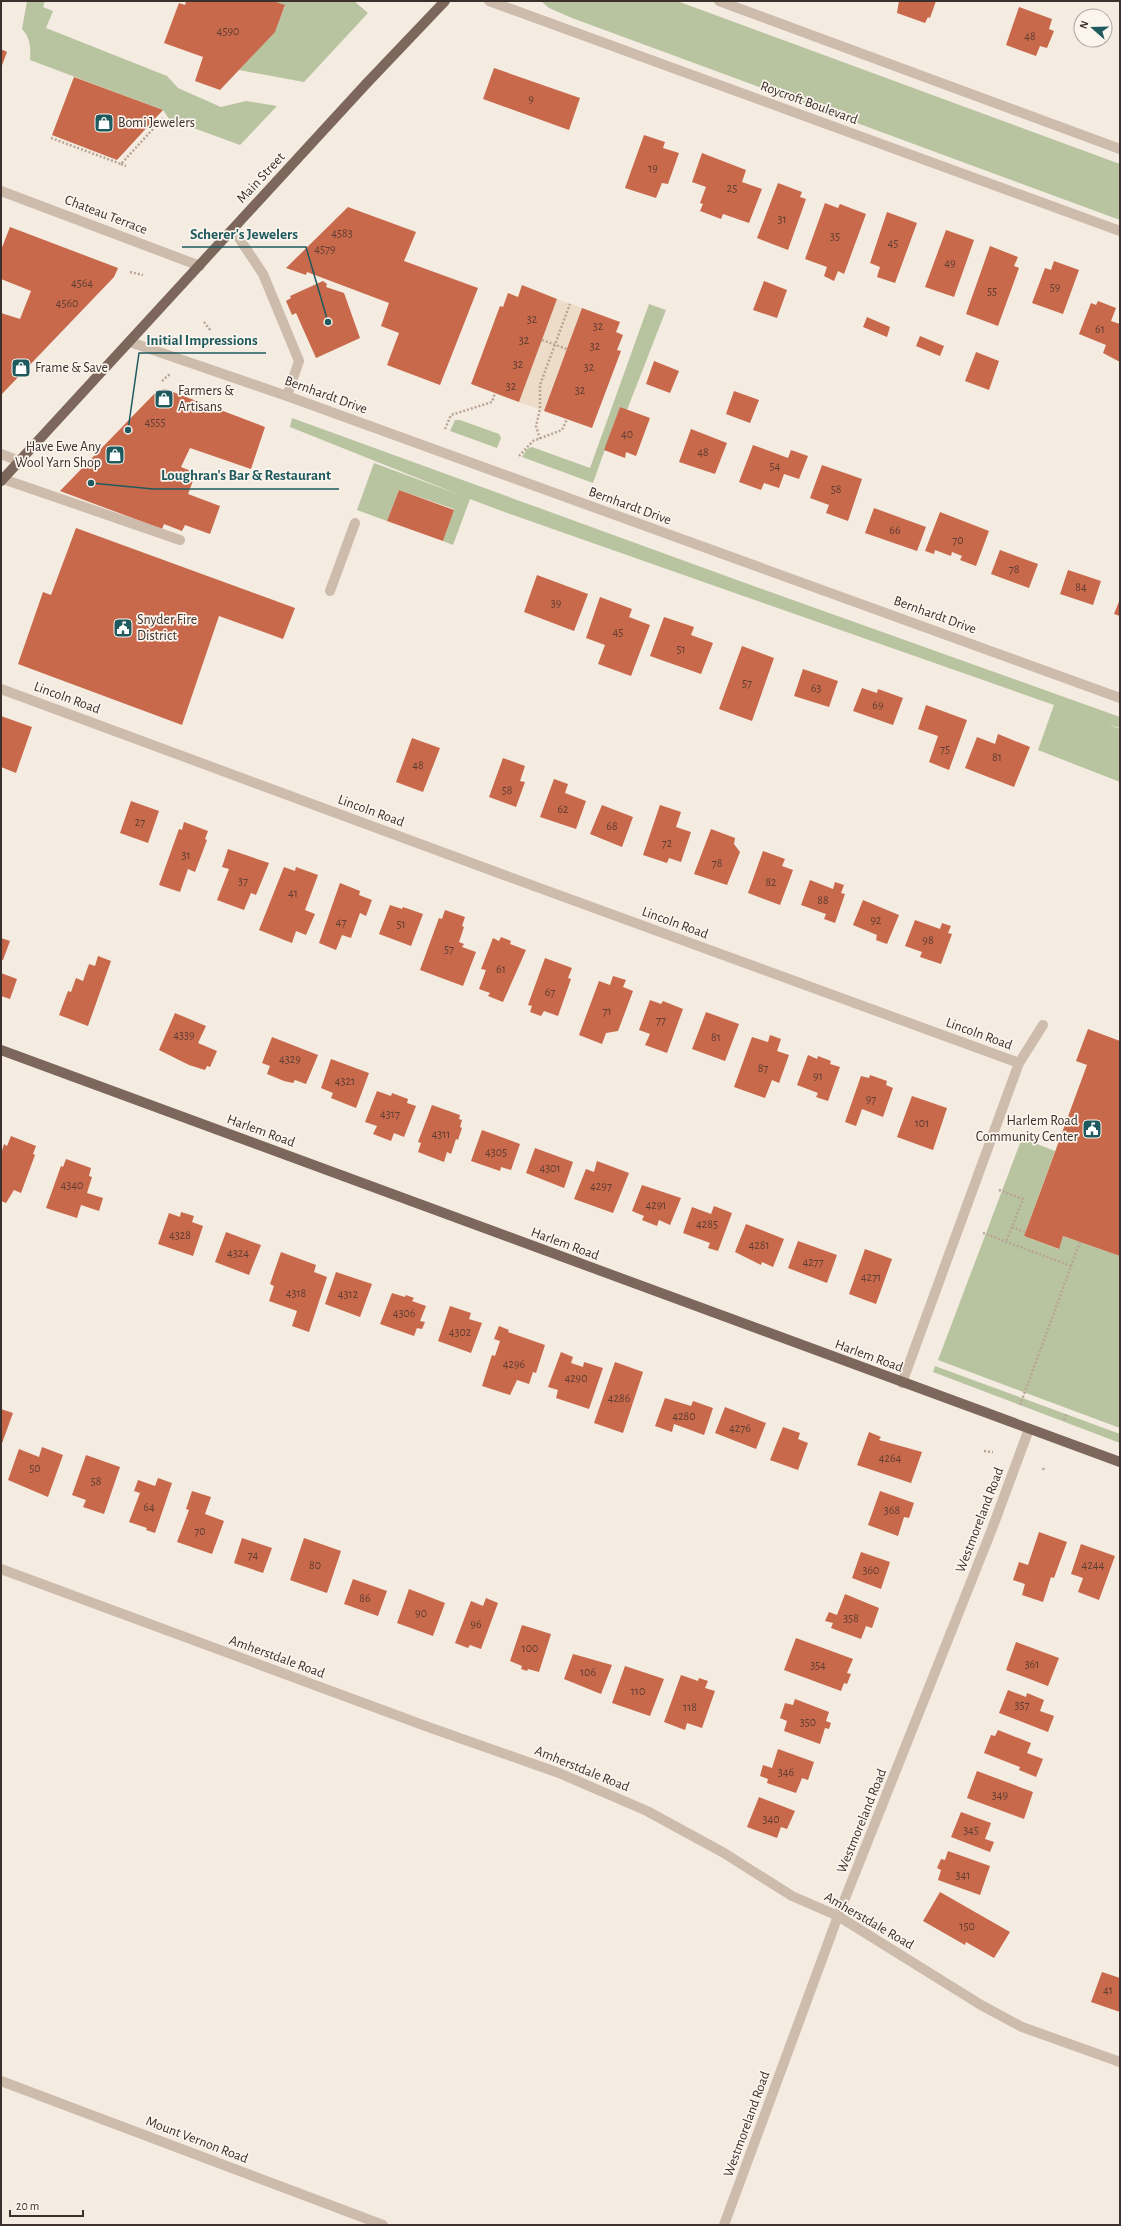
<svg xmlns="http://www.w3.org/2000/svg" width="1121" height="2226" font-family="'Alegreya Sans',sans-serif">
	<style>
		.green { fill: #b8c4a0 }
		.plaza { fill: #ecdcc8 }
		.building { fill: #c8694b }
		.lines { fill: none; stroke-linecap: round; stroke-linejoin: round }
		.path { stroke: #b9a596; stroke-width: 2.5; stroke-dasharray: 2 2; stroke-linecap: butt }
		.minor { stroke: #cdbbac; stroke-width: 10 }
		.major { stroke: #7d675c; stroke-width: 10 }
		.labels { text-anchor: middle; dominant-baseline: central; stroke-width: 3.5; stroke-linejoin: round; paint-order: stroke }
		.number-label { font-size: 12px; fill: #5e3e33 }
		.street-label { font-size: 14px; fill: #3b302b; stroke: #fbf5ee }
		.poi-label { font-size: 14px; fill: #3b302b; stroke: #fbf5ee; text-anchor: start }
		.leader { fill: none; stroke: #1f5a5e; stroke-width: 1.5 }
		.callout-dot { fill: #1f5a5e; stroke: #fbf5ee; stroke-width: 1.5 }
		.callout-label { font-size: 15px; text-anchor: middle; font-weight: bold; fill: #1f5a5e; stroke: #fbf5ee; stroke-width: 3.5; stroke-linejoin: round; paint-order: stroke }
	</style>
	<rect width="100%" height="100%" fill="#f4ebe1"/>
	<path class="green" d="M27 1H45L43 7 53 11 46 28 167 76 178 88 221 107 246 101 277 106 240 145 169 119 163 110 30 60C31 48 30 37 22 29Z
		M273 1H354L368 13 304 82 239 70 275 31 285 6Z
		M541 1H677L1120 164V220L572 18 549 8Z
		M649 304 666 310 627 410 620 407 593 483 522 457 527 449 532 447 590 468Z
		M292 418 737 580 1120 717V728L1108 724 1120 729V782L1038 750 1054 705 507 513 470 499 453 545 443 541 454 509 399 490 387 521 357 510 374 463 460 495 290 427Z
		M455 420H460L499 434 501 438 497 448 450 431Z
		M1022 1138 1055 1151 1024 1236 1058 1249 1063 1236 1120 1256V1428L938 1360Z
		M935 1366 1120 1434V1443L933 1372Z"/>
	<path class="plaza" d="M557 299 582 308 544 411 519 402Z"/>
	<path class="building" d="M186 1H273L285 5 275 32 220 90 195 81 203 57 164 43 179 3 185 5Z
		M899 1H936L930 18 928 17 925 23 897 13Z
		M1019 7 1052 19 1049 29 1054 31 1047 48 1040 46 1036 56 1006 45Z
		M1 49 7 52 1 68Z
		M494 68 580 98 569 130 483 99Z
		M74 77 163 110 117 160 52 135Z
		M644 135 665 142 663 148 679 153 668 184 662 183 656 198 625 188Z
		M702 153 746 170 742 182 762 189 749 223 723 214 721 219 700 211 703 204 700 203 706 187 692 182Z
		M778 183 802 192 800 197 806 199 788 250 757 238Z
		M825 203 838 208 840 204 866 214 844 274 838 271 834 281 824 276 827 267 805 259Z
		M348 207 416 232 404 261 478 288 440 385 387 365 399 333 381 326 389 303 307 272 306 275 286 268Z
		M887 212 917 223 895 283 877 277 880 267 870 263Z
		M10 227 118 268 114 277 1 395V313L20 319 31 291 1 279V250Z
		M946 230 974 240 954 297 925 287Z
		M990 246 1018 257 1014 266 1019 268 998 326 966 314Z
		M1054 261 1079 270 1063 314 1032 303 1045 268 1051 270Z
		M323 281 327 284 326 287 344 293 360 338 316 358 296 313 292 315 286 301 291 298 290 296Z
		M764 281 787 290 777 318 753 310Z
		M522 285 557 299 519 402 471 384 500 306 503 307 508 293 518 297Z
		M1098 301 1116 308 1111 321 1120 324V362L1103 353 1106 345 1079 334 1091 303 1096 305Z
		M582 308 620 322 616 332 623 335 617 350 621 351 592 428 544 411Z
		M867 317 890 327 887 337 863 327Z
		M920 336 944 346 940 356 916 346Z
		M976 352 999 361 989 390 965 381Z
		M654 361 679 371 670 393 646 384Z
		M165 389 265 427 251 469 190 448 181 467 196 473 188 494 220 506 210 534 185 525 182 531 164 524 162 529 60 491 157 391Z
		M734 391 759 400 750 423 726 414Z
		M620 407 650 418 636 456 626 452 625 458 604 450Z
		M691 429 727 443 715 474 679 462Z
		M753 445 788 458 791 450 808 456 799 479 784 474 779 488 764 483 761 490 739 482Z
		M822 465 862 479 848 521 826 513 829 505 810 498Z
		M399 490 454 510 443 541 387 521Z
		M874 508 926 527 917 551 865 533Z
		M940 512 989 531 976 566 960 560 962 556 952 552 951 556 935 550 934 554 925 551Z
		M76 528 295 608 283 639 219 616 182 725 18 664 43 592 51 595Z
		M1000 550 1038 564 1029 588 991 574Z
		M1068 570 1101 581 1093 605 1060 594Z
		M537 575 588 594 574 631 524 612Z
		M600 597 632 609 629 617 650 625 631 676 598 664 605 645 586 638Z
		M1120 599V616L1114 614Z
		M664 617 694 627 691 635 713 643 701 674 650 656Z
		M742 646 774 658 752 721 719 709Z
		M803 669 838 681 829 707 794 696Z
		M862 688 877 693 878 689 903 698 893 725 853 711Z
		M926 705 967 720 949 770 929 762 938 736 918 729Z
		M1 716 32 727 16 773 1 767Z
		M998 734 1030 747 1014 787 965 768 977 737 995 744Z
		M412 738 440 748 423 792 396 782Z
		M503 758 525 766 520 781 525 782 516 807 489 797Z
		M554 779 568 784 565 793 586 801 576 829 540 817Z
		M131 801 159 811 148 843 120 833Z
		M602 805 633 817 622 847 590 834Z
		M660 805 681 812 676 827 691 832 681 862 669 858 667 863 643 855Z
		M184 822 208 831 205 839 207 840 195 872 188 869 180 892 159 885 179 829 182 830Z
		M711 829 735 838 734 844 740 852 727 885 694 874Z
		M228 849 269 863 256 895 251 893 244 910 217 900 229 869 222 867Z
		M763 851 785 859 782 866 793 870 780 905 748 893Z
		M284 867 295 871 296 867 318 875 305 910 315 914 306 935 296 931 292 943 259 930Z
		M810 880 833 889 835 882 844 885 841 893 845 894 835 923 824 919 826 914 801 905Z
		M340 883 360 891 359 895 372 900 366 916 360 913 351 938 342 935 336 950 319 943Z
		M863 900 899 915 887 944 876 940 877 935 853 925Z
		M390 905 402 909 403 907 423 914 411 946 379 934Z
		M445 910 465 917 462 926 464 927 459 942 464 944 462 947 476 952 463 986 420 970 439 918 442 919Z
		M915 920 940 929 942 923 951 926 948 933 952 934 941 964 920 957 922 952 905 946Z
		M501 937 511 941 510 944 526 950 503 1002 488 996 490 993 479 989 486 970 481 969 493 938 499 941Z
		M1 938 10 941 3 960H1Z
		M98 956 111 961 88 1026 59 1015 68 991 71 992 76 978 83 981 89 964 95 966Z
		M545 958 572 968 568 978 571 979 558 1016 544 1011 541 1016 530 1012 532 1006 528 1005Z
		M1 973 17 979 10 999 1 996Z
		M613 976 626 980 623 987 633 991 618 1031 606 1033 602 1044 579 1035 599 981 610 985Z
		M650 1000 661 1004 663 1001 683 1009 667 1053 645 1045 650 1034 639 1030Z
		M706 1012 739 1024 725 1061 692 1049Z
		M175 1013 206 1026 198 1043 217 1051 210 1067 207 1066 205 1070 189 1065 159 1050Z
		M1088 1029 1120 1041V1256L1063 1236 1059 1249 1024 1236 1087 1065 1076 1061Z
		M770 1035 781 1039 777 1051 789 1055 779 1083 772 1080 765 1098 734 1087 752 1037 768 1042Z
		M272 1037 318 1055 306 1084 295 1080 293 1083 284 1081 267 1074 270 1066 262 1063Z
		M808 1055 817 1059 818 1056 831 1061 830 1064 840 1067 828 1101 816 1097 818 1093 797 1085Z
		M331 1059 369 1073 356 1108 331 1098 333 1093 321 1088Z
		M870 1075 887 1081 886 1085 893 1088 883 1117 862 1109 856 1126 845 1122 861 1076 869 1078Z
		M377 1091 391 1096 392 1093 408 1099 407 1103 416 1106 404 1137 394 1133 391 1141 373 1134 377 1126 365 1122Z
		M912 1096 947 1108 933 1150 897 1137Z
		M432 1105 460 1115 459 1119 462 1120 460 1127 462 1128 458 1140 456 1139 451 1154 447 1152 444 1162 418 1152 421 1143 418 1142Z
		M482 1130 520 1144 511 1170 501 1167 500 1171 471 1161Z
		M11 1136 36 1146 33 1154 35 1155 21 1193 14 1190 6 1203 1 1201V1154L4 1144 7 1146Z
		M535 1148 573 1162 564 1188 526 1173Z
		M66 1159 91 1168 89 1176 92 1177 87 1193 103 1198 99 1211 81 1205 77 1218 46 1208 61 1166 63 1167Z
		M597 1161 629 1173 613 1213 574 1199 586 1169 594 1172Z
		M642 1185 681 1198 670 1225 659 1220 657 1226 642 1220 644 1216 632 1211Z
		M714 1206 732 1213 718 1251 708 1248 710 1243 683 1233 692 1207 711 1214Z
		M181 1212 194 1216 192 1222 203 1226 193 1256 158 1244 169 1213 180 1217Z
		M746 1224 784 1239 773 1267 762 1262 761 1265 735 1252Z
		M226 1232 261 1245 249 1275 215 1262Z
		M798 1241 837 1255 827 1283 788 1268Z
		M865 1249 892 1259 876 1304 849 1294Z
		M281 1252 316 1265 314 1272 327 1277 309 1332 292 1326 297 1311 269 1301 274 1286 270 1284Z
		M336 1272 372 1284 360 1317 325 1304Z
		M392 1293 405 1297 406 1295 414 1298 412 1301 426 1306 420 1321 425 1322 422 1329 417 1328 414 1336 380 1324Z
		M450 1306 471 1313 469 1319 482 1323 471 1353 438 1341Z
		M499 1326 509 1330 508 1332 545 1345 536 1373 533 1372 529 1384 517 1380 510 1395 482 1386 492 1355 495 1356 500 1341 494 1339Z
		M561 1352 573 1357 571 1363 583 1367 584 1362 603 1368 589 1409 556 1398 558 1390 548 1387Z
		M615 1362 643 1372 623 1433 594 1423Z
		M665 1398 691 1406 693 1401 713 1408 704 1435 674 1424 672 1432 655 1426Z
		M725 1407 766 1423 756 1449 715 1433Z
		M1 1409 13 1413 1 1446Z
		M783 1427 800 1433 798 1439 808 1443 798 1470 770 1460Z
		M869 1432 881 1437 879 1440 922 1452 911 1483 857 1465Z
		M42 1447 63 1455 48 1497 8 1480 19 1449 39 1457Z
		M86 1455 120 1467 104 1514 83 1507 86 1500 72 1495Z
		M158 1478 172 1483 155 1533 146 1530 147 1528 129 1522 140 1493 134 1491 138 1480 155 1486Z
		M192 1491 211 1497 205 1514 224 1521 212 1554 177 1542 189 1510 186 1509Z
		M880 1491 914 1503 909 1518 904 1517 898 1536 868 1525Z
		M1039 1532 1067 1542 1054 1578 1051 1577 1043 1602 1022 1595 1025 1584 1013 1580 1019 1562 1028 1565Z
		M242 1538 272 1548 263 1573 234 1563Z
		M304 1538 341 1551 327 1593 290 1580Z
		M1081 1544 1115 1556 1099 1600 1078 1592 1083 1578 1071 1574Z
		M861 1552 890 1562 881 1589 852 1578Z
		M353 1579 387 1591 378 1616 344 1604Z
		M409 1589 445 1603 433 1636 397 1623Z
		M845 1594 879 1608 872 1628 866 1626 861 1639 831 1628 833 1623 825 1621 829 1612 837 1615Z
		M486 1598 498 1603 481 1649 470 1645 468 1648 455 1643 471 1601 483 1606Z
		M522 1625 551 1634 539 1672 528 1669 527 1671 521 1669 522 1666 510 1661Z
		M796 1638 853 1659 847 1673 851 1674 847 1684 844 1683 841 1691 784 1670Z
		M1016 1642 1059 1658 1048 1686 1006 1670Z
		M573 1654 612 1665 601 1694 564 1679Z
		M625 1666 664 1679 650 1716 612 1703Z
		M681 1675 698 1681 699 1678 708 1681 705 1688 715 1691 702 1728 687 1723 685 1730 664 1722Z
		M1008 1690 1026 1697 1027 1693 1044 1700 1040 1711 1054 1716 1048 1732 999 1713Z
		M795 1699 829 1712 826 1721 831 1723 829 1729 825 1728 820 1744 784 1731 787 1721 780 1718 785 1703 793 1705Z
		M998 1730 1031 1743 1027 1753 1043 1759 1036 1777 1019 1770 1020 1767 984 1753 991 1735 995 1736Z
		M778 1749 814 1762 808 1780 802 1778 796 1793 767 1783 768 1779 760 1776 763 1765 772 1768Z
		M977 1771 1033 1792 1024 1819 967 1798Z
		M759 1797 795 1811 787 1829 781 1827 777 1838 747 1827Z
		M961 1812 991 1823 985 1839 994 1842 990 1852 951 1837Z
		M948 1851 990 1866 980 1895 938 1880 941 1870 937 1868 941 1859 945 1860Z
		M940 1892 1010 1932 994 1958 966 1942 965 1945 923 1921Z
		M1102 1972 1120 1978V2012L1091 2002Z"/>
	<g class="lines">
		<path class="path" d="M51 138 121 164 163 118
			M121 164 126 166
			M130 272 143 275
			M204 322 211 331
			M542 340 567 349
			M208 346 213 339
			M162 381 170 374
			M445 429 451 415 492 402 495 393
			M540 439 536 426 540 409V385L570 304
			M519 456 533 441 562 430 567 419
			M999 1190 1023 1199 1006 1242
			M1012 1227 1025 1232
			M983 1233 1071 1266
			M1020 1405 1080 1242
			M1064 1420 1067 1413
			M984 1451 993 1452
			M1043 1468 1044 1471"/>
		<path class="minor" d="M489 1 1120 231
			M719 1 1120 149
			M1 191 200 266
			M233 229 263 274 299 361 287 396
			M130 342 287 396 1120 698
			M1 454 19 461
			M3 479 180 540
			M330 591 355 523
			M1 689 504 875 1019 1063 902 1383
			M1019 1063 1043 1025
			M1 1569 431 1728 559 1773 647 1811 724 1853 792 1896 838 1916 981 2005 1022 2027 1120 2062
			M1 2081 383 2225
			M724 2225 838 1916 992 1529 1029 1429"/>
		<path class="major" d="M1 481 366 84 445 1
			M1 1050 1120 1462"/>
	</g>
	<defs>
		<g id="shop-square" transform="scale(1)"><rect x="-9" y="-9" width="18" height="18" rx="4" fill="#1f5a5e" stroke="#fbf5ee"/><path d="M-5-2.5h2.3a2.7 3.5 0 0 1 5.4 0H5L5.5 6h-11ZM-1.5-2.5h3a1.5 2.3 0 0 0-3 0Z" fill="#fff"/></g>
		<g id="civic-square" transform="scale(1)"><rect x="-9" y="-9" width="18" height="18" rx="4" fill="#1f5a5e" stroke="#fbf5ee"/><path d="M-.6-6.5H3V-4.5H.6V-3L4-1V1h2V6H-6V1h2V-1L-.6-3ZM-1.2 2.5V6h2.4V2.5Z" fill="#fff"/></g>
	</defs>
	<g fill-rule="evenodd">
		<use href="#shop-square" x="104" y="123"/>
		<use href="#shop-square" x="21" y="368"/>
		<use href="#shop-square" x="164" y="399"/>
		<use href="#shop-square" x="115" y="455"/>
		<use href="#civic-square" x="123" y="628"/>
		<use href="#civic-square" x="1092" y="1129"/>
	</g>
	<g class="labels">
		<g class="number-label">
			<text x="228" y="31">4590</text>
			<text x="1030" y="36">48</text>
			<text x="531" y="99">9</text>
			<text x="653" y="168">19</text>
			<text x="732" y="188">25</text>
			<text x="782" y="219">31</text>
			<text x="342" y="233">4583</text>
			<text x="835" y="236">35</text>
			<text x="893" y="243">45</text>
			<text x="325" y="249">4579</text>
			<text x="950" y="263">49</text>
			<text x="82" y="283">4564</text>
			<text x="1055" y="287">59</text>
			<text x="992" y="291">55</text>
			<text x="67" y="303">4560</text>
			<text x="532" y="319">32</text>
			<text x="598" y="326">32</text>
			<text x="1100" y="329">61</text>
			<text x="524" y="340">32</text>
			<text x="595" y="346">32</text>
			<text x="518" y="364">32</text>
			<text x="589" y="367">32</text>
			<text x="511" y="386">32</text>
			<text x="580" y="390">32</text>
			<text x="155" y="422">4555</text>
			<text x="627" y="434">40</text>
			<text x="703" y="452">48</text>
			<text x="775" y="466">54</text>
			<text x="836" y="489">58</text>
			<text x="895" y="530">66</text>
			<text x="958" y="540">70</text>
			<text x="1014" y="569">78</text>
			<text x="1081" y="587">84</text>
			<text x="556" y="603">39</text>
			<text x="618" y="632">45</text>
			<text x="681" y="649">51</text>
			<text x="747" y="683">57</text>
			<text x="816" y="688">63</text>
			<text x="878" y="705">69</text>
			<text x="945" y="749">75</text>
			<text x="997" y="757">81</text>
			<text x="418" y="765">48</text>
			<text x="507" y="790">58</text>
			<text x="563" y="809">62</text>
			<text x="140" y="822">27</text>
			<text x="612" y="826">68</text>
			<text x="667" y="843">72</text>
			<text x="186" y="855">31</text>
			<text x="717" y="863">78</text>
			<text x="243" y="881">37</text>
			<text x="771" y="882">82</text>
			<text x="293" y="893">41</text>
			<text x="823" y="900">88</text>
			<text x="876" y="920">92</text>
			<text x="341" y="922">47</text>
			<text x="401" y="924">51</text>
			<text x="928" y="940">98</text>
			<text x="449" y="949">57</text>
			<text x="501" y="969">61</text>
			<text x="550" y="992">67</text>
			<text x="607" y="1011">71</text>
			<text x="661" y="1020">77</text>
			<text x="184" y="1035">4339</text>
			<text x="716" y="1037">81</text>
			<text x="290" y="1059">4329</text>
			<text x="763" y="1068">87</text>
			<text x="818" y="1076">91</text>
			<text x="345" y="1081">4321</text>
			<text x="871" y="1099">97</text>
			<text x="390" y="1114">4317</text>
			<text x="922" y="1123">101</text>
			<text x="441" y="1134">4311</text>
			<text x="496" y="1152">4305</text>
			<text x="550" y="1168">4301</text>
			<text x="72" y="1185">4340</text>
			<text x="601" y="1186">4297</text>
			<text x="656" y="1205">4291</text>
			<text x="707" y="1224">4285</text>
			<text x="180" y="1235">4328</text>
			<text x="759" y="1245">4281</text>
			<text x="238" y="1253">4324</text>
			<text x="813" y="1262">4277</text>
			<text x="871" y="1277">4271</text>
			<text x="296" y="1293">4318</text>
			<text x="348" y="1294">4312</text>
			<text x="404" y="1313">4306</text>
			<text x="460" y="1332">4302</text>
			<text x="514" y="1364">4296</text>
			<text x="576" y="1378">4290</text>
			<text x="619" y="1398">4286</text>
			<text x="684" y="1416">4280</text>
			<text x="740" y="1428">4276</text>
			<text x="890" y="1458">4264</text>
			<text x="35" y="1468">50</text>
			<text x="96" y="1481">58</text>
			<text x="149" y="1507">64</text>
			<text x="892" y="1510">368</text>
			<text x="200" y="1531">70</text>
			<text x="253" y="1555">74</text>
			<text x="315" y="1565">80</text>
			<text x="1093" y="1565">4244</text>
			<text x="871" y="1570">360</text>
			<text x="365" y="1598">86</text>
			<text x="421" y="1613">90</text>
			<text x="851" y="1618">358</text>
			<text x="476" y="1624">96</text>
			<text x="530" y="1648">100</text>
			<text x="1032" y="1664">361</text>
			<text x="818" y="1665">354</text>
			<text x="588" y="1672">106</text>
			<text x="638" y="1691">110</text>
			<text x="1022" y="1705">357</text>
			<text x="690" y="1707">118</text>
			<text x="808" y="1722">350</text>
			<text x="786" y="1772">346</text>
			<text x="1000" y="1795">349</text>
			<text x="771" y="1819">340</text>
			<text x="971" y="1830">345</text>
			<text x="963" y="1875">341</text>
			<text x="967" y="1926">150</text>
			<text x="1108" y="1990">41</text>
		</g>
		<g class="street-label">
			<text transform="translate(809 103) rotate(20)">Roycroft Boulevard</text>
			<text transform="translate(261 178) rotate(-47)">Main Street</text>
			<text transform="translate(106 215) rotate(21)">Chateau Terrace</text>
			<text transform="translate(326 395) rotate(20)">Bernhardt Drive</text>
			<text transform="translate(630 506) rotate(20)">Bernhardt Drive</text>
			<text transform="translate(935 615) rotate(20)">Bernhardt Drive</text>
			<text transform="translate(67 698) rotate(20)">Lincoln Road</text>
			<text transform="translate(371 811) rotate(20)">Lincoln Road</text>
			<text transform="translate(675 923) rotate(20)">Lincoln Road</text>
			<text transform="translate(979 1034) rotate(20)">Lincoln Road</text>
			<text transform="translate(261 1131) rotate(20)">Harlem Road</text>
			<text transform="translate(565 1244) rotate(20)">Harlem Road</text>
			<text transform="translate(869 1356) rotate(20)">Harlem Road</text>
			<text transform="translate(980 1520) rotate(-69)">Westmoreland Road</text>
			<text transform="translate(277 1657) rotate(20)">Amherstdale Road</text>
			<text transform="translate(582 1769) rotate(22)">Amherstdale Road</text>
			<text transform="translate(862 1821) rotate(-68)">Westmoreland Road</text>
			<text transform="translate(869 1921) rotate(30)">Amherstdale Road</text>
			<text transform="translate(747 2124) rotate(-70)">Westmoreland Road</text>
			<text transform="translate(197 2140) rotate(21)">Mount Vernon Road</text>
		</g>
		<g class="poi-label">
			<text x="118" y="123">Bomi Jewelers</text>
			<text x="35" y="368">Frame &amp; Save</text>
			<text x="178" y="391">Farmers &amp;<tspan x="178" dy="16">Artisans</tspan></text>
			<text x="101" y="447" text-anchor="end">Have Ewe Any<tspan x="101" dy="16">Wool Yarn Shop</tspan></text>
			<text x="137" y="620">Snyder Fire<tspan x="137" dy="16">District</tspan></text>
			<text x="1078" y="1121" text-anchor="end">Harlem Road<tspan x="1078" dy="16">Community Center</tspan></text>
		</g>
	</g>
	<path class="leader" d="M328 322L306 247H182M128 430L139 353H266M91 483L153 489H339"/>
	<g class="callout-dot">
		<circle cx="328" cy="322" r="4"/>
		<circle cx="128" cy="430" r="4"/>
		<circle cx="91" cy="483" r="4"/>
	</g>
	<g class="callout-label">
		<text x="244" y="239">Scherer's Jewelers</text>
		<text x="202" y="345">Initial Impressions</text>
		<text x="246" y="480">Loughran's Bar &amp; Restaurant</text>
	</g>
	<rect width="1121" height="2226" fill="none" stroke="#3b302b" stroke-width="4"/>
	<g transform="translate(1093 28) rotate(290)"><circle r="19" fill="#fbf5ee" stroke="#aea6a0"/>
	<path d="M0-3L7 15L0 10L-7 15Z" fill="#1f5a5e"/>
	<text y="-6" font-size="11" font-weight="bold" text-anchor="middle" fill="#3b302b">N</text>
	</g>
	<path d="M10 2210v6h73v-6" fill="none" stroke="#3b302b" stroke-width="2"/>
	<text x="16" y="2210" font-size="12" fill="#3b302b" stroke="#fbf5ee" stroke-width="3" paint-order="stroke">20 m</text>
</svg>
